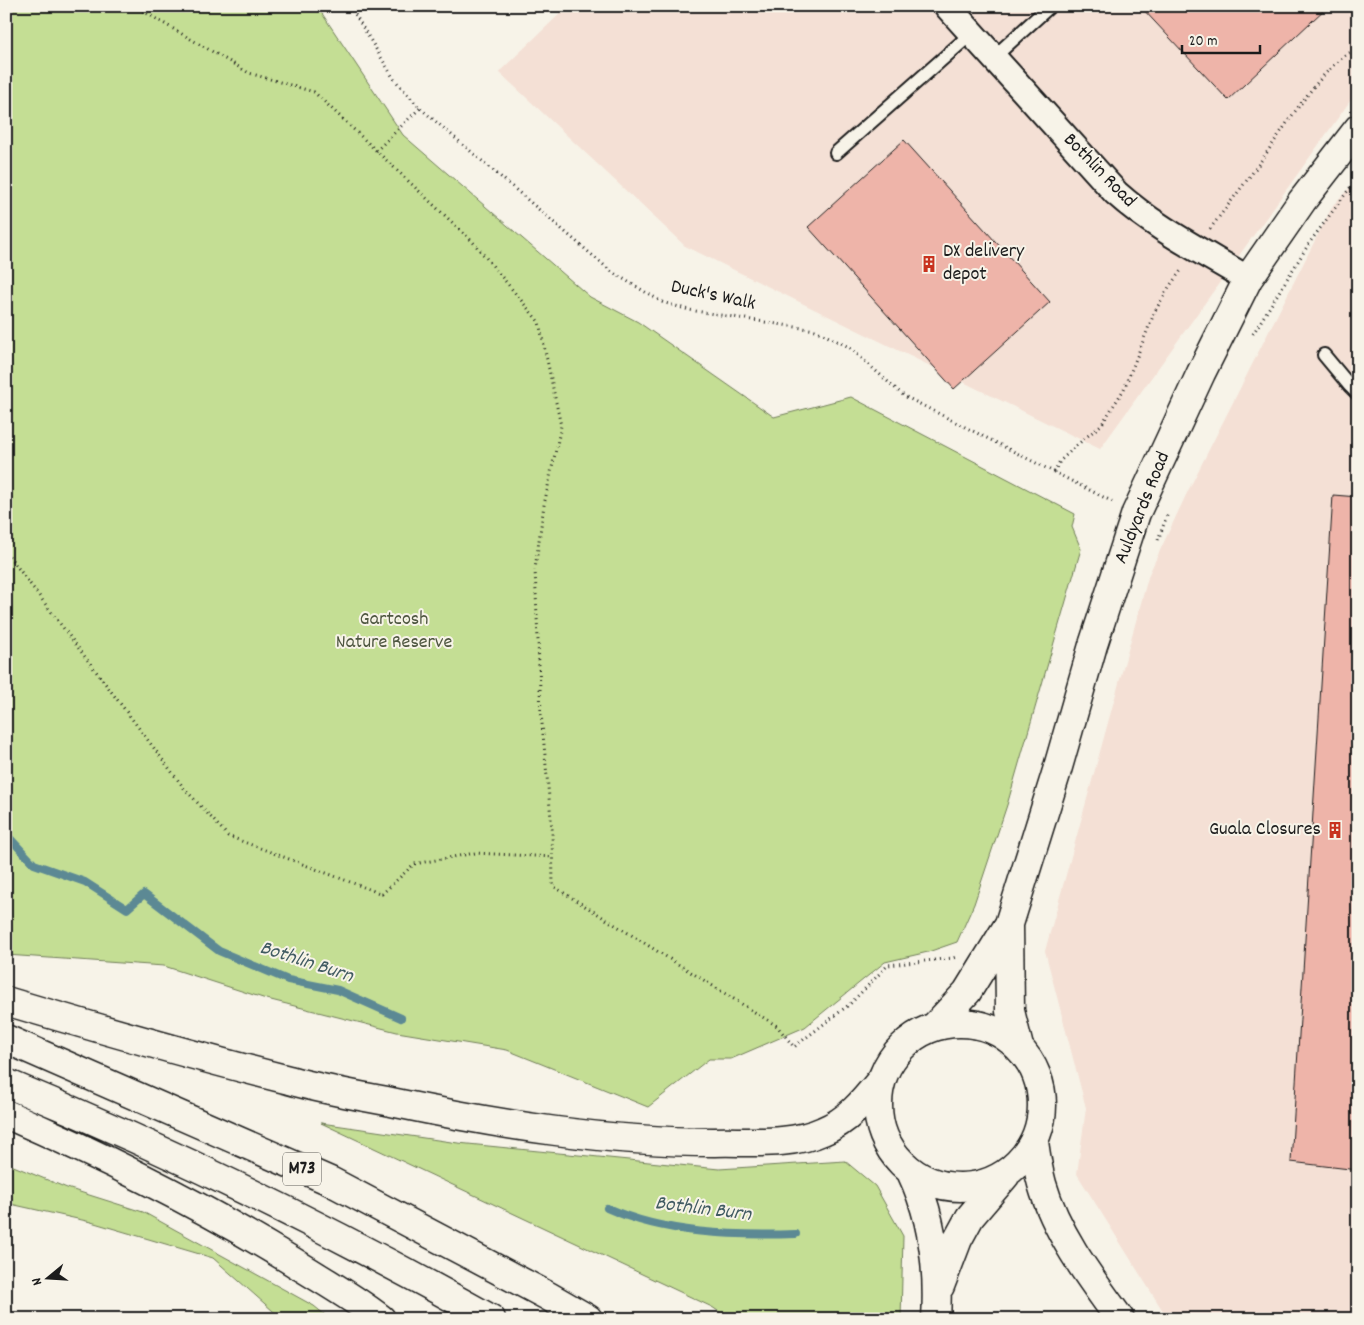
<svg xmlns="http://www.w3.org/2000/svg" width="1364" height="1325" font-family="Dekko,sans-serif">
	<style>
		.built { fill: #f4e0d5 }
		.green { fill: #c4de94; stroke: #707d58 }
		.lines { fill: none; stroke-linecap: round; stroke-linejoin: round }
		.stream { stroke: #5b8994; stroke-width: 8 }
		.building { fill: #eeb4a9; stroke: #1c1c1c }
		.lane-casing { stroke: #1c1c1c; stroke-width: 16 }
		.street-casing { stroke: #1c1c1c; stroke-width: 29 }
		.secondary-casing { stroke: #1c1c1c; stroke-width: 31 }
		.highway-casing { stroke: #1c1c1c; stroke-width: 31 }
		.path { stroke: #1c1c1c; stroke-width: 3; stroke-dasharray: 1 4; stroke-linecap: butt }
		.lane { stroke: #f7f3e8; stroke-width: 12 }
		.street { stroke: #f7f3e8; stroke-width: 25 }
		.secondary { stroke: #f7f3e8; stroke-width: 28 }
		.highway { stroke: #f7f3e8; stroke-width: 28 }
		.labels { text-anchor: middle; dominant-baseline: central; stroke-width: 4; stroke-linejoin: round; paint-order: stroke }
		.shield { fill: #f7f3e8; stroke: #5e5c59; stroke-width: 1 }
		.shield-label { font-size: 19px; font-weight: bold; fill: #1c1c1c }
		.street-label { font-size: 20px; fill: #1c1c1c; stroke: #f7f3e8 }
		.poi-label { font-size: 20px; fill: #1c1c1c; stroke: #f7f3e8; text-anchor: start }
		.park-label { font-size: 20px; fill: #4e5640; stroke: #f7f3e8 }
		.water-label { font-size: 21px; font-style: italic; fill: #415b62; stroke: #f7f3e8 }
	</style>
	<rect width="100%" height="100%" fill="#f7f3e8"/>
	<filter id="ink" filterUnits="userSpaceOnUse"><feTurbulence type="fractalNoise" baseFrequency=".02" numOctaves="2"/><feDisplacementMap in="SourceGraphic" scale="10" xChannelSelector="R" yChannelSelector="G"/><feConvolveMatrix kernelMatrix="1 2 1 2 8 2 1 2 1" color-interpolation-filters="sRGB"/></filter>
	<g filter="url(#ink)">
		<path class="built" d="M568 6H1358V90L1100 449 685 246 499 72Z
			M1358 179V1319H1168L1077 1174 1086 1108 1045 951 1149 574 1186 495 1333 205Z"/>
		<path class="green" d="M6 6H317L403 135 590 297 638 322 774 417 851 397 1075 514 1072 527 1081 549 1007 805 974 904 957 942 928 952 885 962 805 1027 731 1059H709L648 1107 507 1050 397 1032 263 998 164 966 6 955Z
			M321 1123 458 1143 719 1169 845 1161 875 1186 903 1236 901 1319H730L712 1307Z
			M6 1163 67 1188 143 1212 314 1306 330 1319H282L213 1258 91 1222 6 1203Z"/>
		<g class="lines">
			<path class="stream" d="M6 834 34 864 85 882 127 909 144 894 219 951 288 980 338 990 401 1018
				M607 1208C665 1234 733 1236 796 1234"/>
		</g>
		<path class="building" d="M1140 6H1328L1228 100Z
			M904 140 1050 302 954 389 808 227Z
			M1333 495 1358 497V1170L1291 1162Z"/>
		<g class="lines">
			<g class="lane-casing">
				<path id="lane" d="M994 57 1050 6
					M836 153 972 33
					M1324 355 1349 385 1358 394"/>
			</g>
			<g class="street-casing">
				<path id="street" d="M947 6 1116 193C1155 228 1203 252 1248 279"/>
			</g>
			<g class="secondary-casing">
				<path id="secondary" d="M1009 924 1010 1011 1019 1047
					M878 1105a82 82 0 1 1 164 0a82 82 0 1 1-164 0Z
					M936 1025 967 992 1009 924 1056 774 1093 645 1136 513 1201 373 1248 279 1302 201 1358 129
					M911 1172C933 1218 939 1268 936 1319
					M940 1286 958 1239 970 1217 1005 1176"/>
			</g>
			<g class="highway-casing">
				<path id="highway" d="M6 1001C100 1029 194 1056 289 1080 324 1090 361 1096 396 1103 501 1125 607 1142 714 1142 750 1141 790 1146 823 1131 848 1121 864 1101 881 1080
					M6 1039 330 1181 548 1296 588 1319
					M6 1083C172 1151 334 1231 491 1319
					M6 1114C104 1157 201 1205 292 1261 322 1280 353 1297 381 1319
					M1034 1142C1036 1156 1038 1170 1042 1184 1056 1233 1090 1278 1120 1319"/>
			</g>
			<path class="path" d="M134 6 249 73 314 92 473 242 539 322 561 426 544 505 535 569 541 713 552 829 553 886 777 1026 794 1047 850 1004 888 965 953 958 956 957
				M350 6 394 79 420 108 612 272 662 302 689 310 815 330 849 347 904 396 1113 502
				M376 151 420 108
				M1210 229C1228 205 1246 182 1263 158 1283 130 1326 59 1358 49
				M1253 334 1310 242 1358 177
				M1054 472 1060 461 1077 445 1102 424 1124 389 1155 311 1169 287 1182 269
				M1158 540 1168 513
				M6 552 184 788 228 836 382 894 414 864 475 853 553 857"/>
			<use href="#lane" class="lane"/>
			<use href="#street" class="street"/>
			<use href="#secondary" class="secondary"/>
			<use href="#highway" class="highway"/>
		</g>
	</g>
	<defs>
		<g id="building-bare" transform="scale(1.35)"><path d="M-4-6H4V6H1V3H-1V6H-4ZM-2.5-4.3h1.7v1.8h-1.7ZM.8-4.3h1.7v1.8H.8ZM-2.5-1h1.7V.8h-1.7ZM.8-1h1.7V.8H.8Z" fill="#c8321e" stroke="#f7f3e8" stroke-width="2.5" paint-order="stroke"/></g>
	</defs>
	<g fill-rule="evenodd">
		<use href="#building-bare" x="929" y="264"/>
		<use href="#building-bare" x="1335" y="830"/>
	</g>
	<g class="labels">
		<rect class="shield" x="283" y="1152.5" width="38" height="33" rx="4"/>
		<g class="shield-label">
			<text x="302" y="1169">M73</text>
		</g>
		<g class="street-label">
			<text transform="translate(1099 171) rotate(46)">Bothlin Road</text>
			<text transform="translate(713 296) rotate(12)">Duck's Walk</text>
			<text transform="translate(1143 508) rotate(-68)">Auldyards Road</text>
		</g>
		<g class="poi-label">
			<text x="943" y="252">DX delivery<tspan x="943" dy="23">depot</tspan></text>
			<text x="1321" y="830" text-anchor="end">Guala Closures</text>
		</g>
		<g class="park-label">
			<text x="394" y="620">Gartcosh<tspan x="394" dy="23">Nature Reserve</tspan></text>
		</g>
		<g class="water-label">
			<text transform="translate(306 963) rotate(18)">Bothlin Burn</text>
			<text transform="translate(703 1210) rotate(7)">Bothlin Burn</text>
		</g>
	</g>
	<rect width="1364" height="1325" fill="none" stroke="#f7f3e8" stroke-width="25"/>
	<rect x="12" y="12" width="1339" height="1300" fill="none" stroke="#1c1c1c" stroke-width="2" filter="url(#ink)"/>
	<g transform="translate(48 1278) rotate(252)" stroke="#f7f3e8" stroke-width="4" paint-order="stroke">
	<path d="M0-4L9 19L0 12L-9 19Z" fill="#1c1c1c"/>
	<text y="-8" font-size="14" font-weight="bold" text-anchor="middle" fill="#1c1c1c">N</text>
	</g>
	<path d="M1182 45v8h78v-8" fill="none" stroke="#1c1c1c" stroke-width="2.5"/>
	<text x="1189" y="45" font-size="15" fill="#1c1c1c" stroke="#f7f3e8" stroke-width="4" paint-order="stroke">20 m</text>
</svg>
